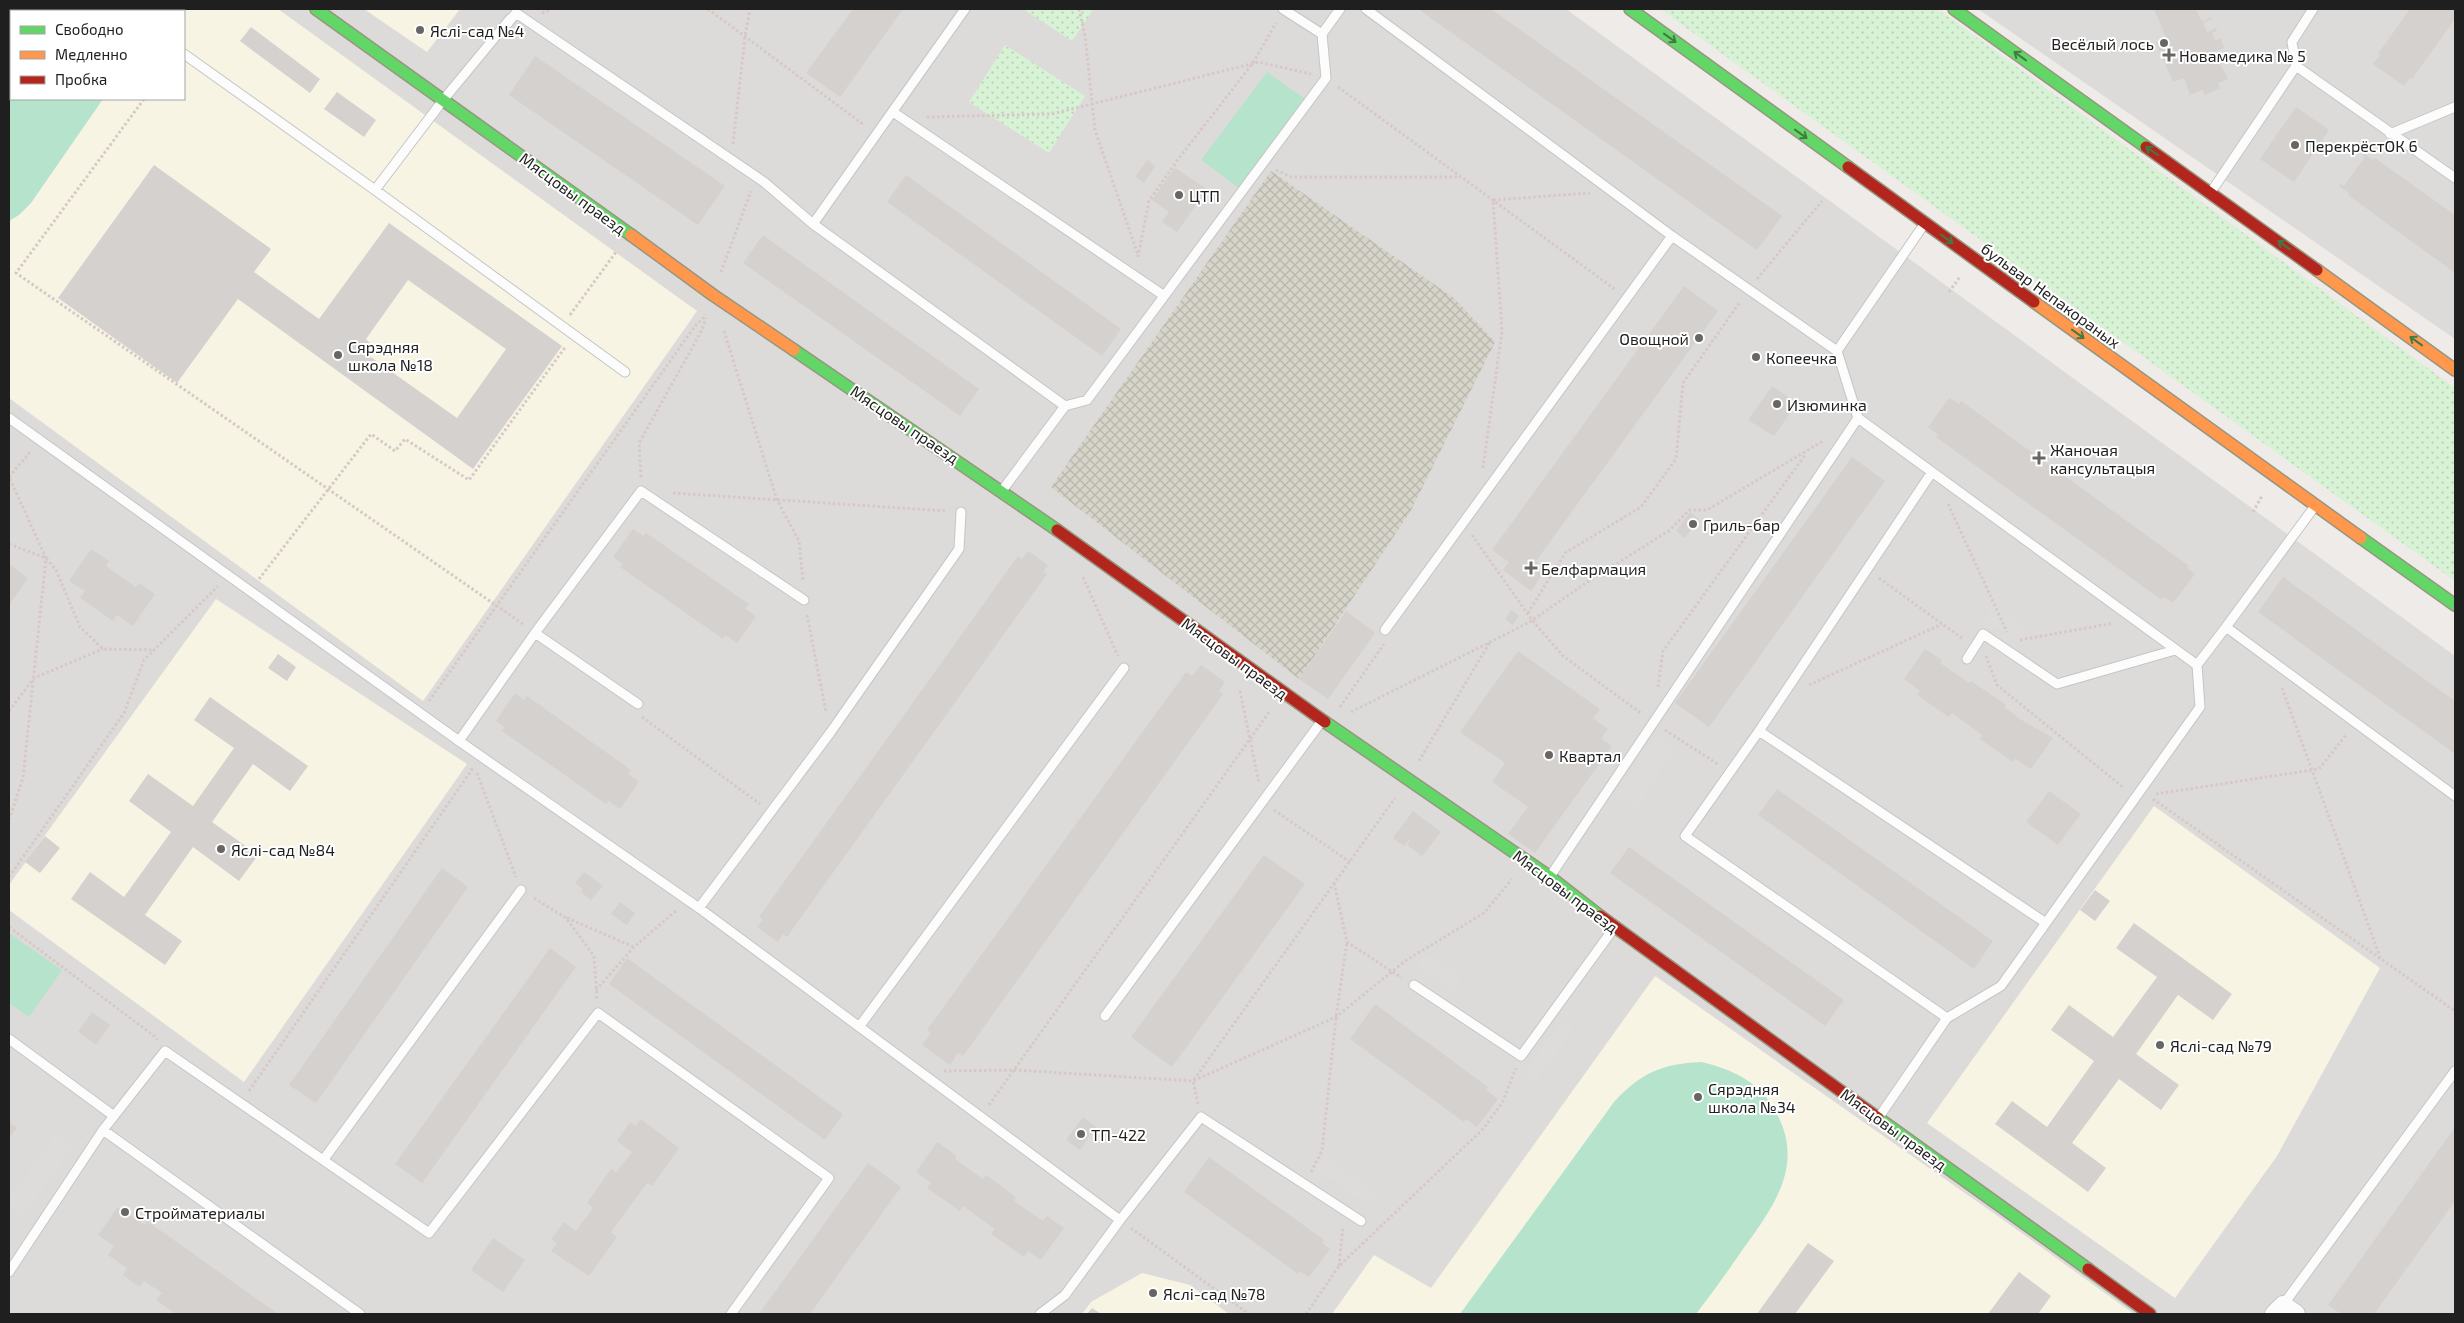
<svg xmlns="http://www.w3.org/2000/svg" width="2464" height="1323" font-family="'Exo 2',sans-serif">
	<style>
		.residential { fill: #dddbd9; fill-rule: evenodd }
		.education { fill: #f7f4e4; fill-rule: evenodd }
		.construction { fill: url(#construction-cross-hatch) }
		.park { fill: url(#park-dots) }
		.pitch { fill: #b5e3cc }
		.parking { fill: #dedcdb }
		.building { fill: #d4d1cf; fill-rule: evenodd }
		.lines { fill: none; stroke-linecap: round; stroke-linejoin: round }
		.lane-casing { stroke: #c6c5c4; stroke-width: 11 }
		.street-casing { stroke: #c6c5c4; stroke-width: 20 }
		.fast-casing { stroke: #979680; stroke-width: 14 }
		.slow-casing { stroke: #979680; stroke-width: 14 }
		.jam-casing { stroke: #979680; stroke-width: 14 }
		.path { stroke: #d7c8c7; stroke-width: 3; stroke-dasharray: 2.5 2.5; stroke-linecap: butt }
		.lane { stroke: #fcfcfc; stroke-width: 9 }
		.street { stroke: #fcfcfc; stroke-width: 18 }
		.fast { stroke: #63d668; stroke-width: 11 }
		.slow { stroke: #ff974d; stroke-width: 11 }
		.jam { stroke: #b3261e; stroke-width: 11 }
		.oneway { stroke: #417a44 }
		.poi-dot { fill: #676665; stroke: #fff; stroke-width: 2 }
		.labels { text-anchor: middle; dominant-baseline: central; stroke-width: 4; stroke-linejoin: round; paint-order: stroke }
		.poi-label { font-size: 16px; fill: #1f1f1f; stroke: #fff; text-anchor: start }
		.street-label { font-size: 16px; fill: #1f1f1f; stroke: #fff }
	</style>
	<defs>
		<pattern id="construction-cross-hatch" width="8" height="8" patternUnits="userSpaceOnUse" patternTransform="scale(1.25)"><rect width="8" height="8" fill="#d7d5ca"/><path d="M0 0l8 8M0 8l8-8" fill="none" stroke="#b8b6ad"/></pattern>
		<pattern id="park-dots" width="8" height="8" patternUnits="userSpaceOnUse" patternTransform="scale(1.25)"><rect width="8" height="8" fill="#d7f2d5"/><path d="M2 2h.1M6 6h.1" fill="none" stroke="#b8cfb6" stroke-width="1.8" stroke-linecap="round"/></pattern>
	</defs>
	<rect width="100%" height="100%" fill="#eeebe8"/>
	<path class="residential" d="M9 9H1566L2455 656V1314H9ZM11 11H184V99H11Z
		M1978 9H2455V339Z"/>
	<path class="education" d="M9 9H278L697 311 423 701 9 398ZM11 11H184V99H11Z
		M364 9H460L427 52Z
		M216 599 467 764 244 1082 9 910V885Z
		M2154 806 2380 968 2277 1156 2175 1298 1927 1123Z
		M1655 976 2002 1219 2134 1314H1332L1374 1255 1431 1288Z
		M1142 1273 1190 1285 1229 1314H1082L1091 1302Z"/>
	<path class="construction" d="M1271 171 1454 298 1495 342 1410 512 1299 679 1051 487Z"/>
	<path class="park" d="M1023 9H1094L1072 41Z
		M1660 9H1937L1953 20 2455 388V581Z
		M1005 45 1085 96 1049 153 969 102Z"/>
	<path class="pitch" d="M19 9H165L163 11H17Z
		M11 19V99H103L31 203 19 215 9 221V23Z
		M1267 72 1305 99 1239 188 1201 160Z
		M9 933 62 970 29 1017 9 1003Z
		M1701 1062C1731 1069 1756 1080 1773 1107 1807 1162 1775 1205 1743 1249 1728 1271 1712 1293 1696 1314H1460L1614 1102C1641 1073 1661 1064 1701 1062Z"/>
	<path class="parking" d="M1994 605 2028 628 2019 642 1984 619Z
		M1656 736 1675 749 1636 808 1616 795Z
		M1426 955 1461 977 1452 990 1418 967Z
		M1562 1021 1574 1029 1535 1082 1523 1073Z
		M55 1135 72 1147 24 1215 9 1204V1200Z
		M1323 1157 1377 1193 1369 1205 1315 1168Z"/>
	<path class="building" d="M853 9H903L840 97 806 73Z
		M1418 9H1491L1782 216 1757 250Z
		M2154 9H2196L2202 22 2212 17V19L2203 23 2207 32 2216 28 2217 31 2212 33 2215 41 2220 38 2224 48 2214 52 2228 79 2218 83 2220 88 2205 95 2202 90 2190 95 2184 78 2173 82 2156 43 2166 38Z
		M2410 9H2455V19L2412 79 2410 78 2404 86 2373 64 2380 55 2378 54Z
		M251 27 320 79 310 93 240 41Z
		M535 56 725 186 698 225 509 95Z
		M337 92 376 120 364 137 324 109Z
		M2296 107 2329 130 2294 182 2260 159Z
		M2363 153 2373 160 2375 158 2455 215V273L2348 195 2349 193 2339 186 2341 184 2344 186 2365 157 2362 155Z
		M1147 160 1155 166 1144 183 1135 177Z
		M154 165 271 249 254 272 319 319 389 223 562 346 473 469 238 299 177 383 58 298ZM408 280 506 349 457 418 365 353 371 344 366 339Z
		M1175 168 1207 189 1177 232 1162 222 1169 212 1152 200Z
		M906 175 1121 329 1102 356 887 202Z
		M763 235 979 389 960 416 743 263Z
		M1684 286 1718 311 1536 561 1547 568 1531 591 1503 570 1509 562 1492 550Z
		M1772 386 1797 403 1774 436 1748 420Z
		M1949 398 1959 404 1961 401 2189 566 2187 568 2195 574 2173 603 2164 597 2162 600 1936 437 1938 435 1928 427Z
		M1852 457 1885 481 1709 727 1675 703Z
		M1690 512 1699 519 1685 538 1676 531Z
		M633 529 643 536 646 533 749 604 745 609 756 616 737 643 725 635 723 639 620 567 623 564 613 557Z
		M91 549 109 561 106 566 120 576 136 587 139 583 155 594 133 626 117 615 113 621 80 598 85 591 69 581Z
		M1028 551 1048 565 1043 572 1047 574 787 937 783 934 778 942 757 927 763 920 759 917 1018 556 1022 559Z
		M9 564 28 578 9 605Z
		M2283 577 2455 701V754L2258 612Z
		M1511 610 1519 616 1513 625 1505 619Z
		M1346 611 1375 633 1328 699 1299 679Z
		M1925 649 1942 660 1940 663 1969 683 1971 681 2006 705 2004 707 2020 719 2053 738 2031 769 2015 759 2013 762 1980 739 1982 735 1952 713 1949 717 1917 695 1920 691 1904 679Z
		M1518 651 1600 709 1593 718 1608 729 1601 738 1612 746 1535 853 1508 834 1528 807 1492 782 1505 763 1460 732Z
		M278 654 296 667 287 681 268 668Z
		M1201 665 1225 682 1219 691 1223 694 963 1056 958 1053 950 1065 922 1045 931 1033 927 1030 1186 672 1192 676Z
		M515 693 524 700 527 696 631 770 628 774 639 782 620 809 609 801 606 804 502 731 505 727 496 721Z
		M210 697 308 766 290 791 253 764 212 822 258 855 239 881 193 847 145 915 182 941 165 965 71 899 90 872 124 897 171 832 129 801 148 774 193 806 234 748 194 720Z
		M1777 789 1993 941 1974 969 1758 815Z
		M2049 791 2081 814 2058 845 2026 822Z
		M1413 811 1441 832 1422 856 1407 845 1413 835 1404 846 1393 838Z
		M45 836 60 848 40 873 25 862Z
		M1629 847 1844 1000 1825 1026 1610 873Z
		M1264 855 1305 884 1172 1067 1131 1037Z
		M442 868 468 887 316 1103 289 1085Z
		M584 872 603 886 591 900 581 892 583 889 575 883Z
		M2095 890 2110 901 2095 921 2080 910Z
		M620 902 635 913 627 925 611 914Z
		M2134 923 2232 994 2213 1020 2178 995 2136 1054 2179 1085 2161 1110 2119 1079 2072 1143 2106 1168 2088 1192 1995 1124 2012 1101 2047 1127 2094 1061 2051 1030 2069 1005 2113 1037 2157 977 2116 948Z
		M550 948 576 967 422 1183 395 1164Z
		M627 958 843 1114 825 1140 609 984Z
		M1375 1004 1488 1087 1486 1090 1498 1099 1477 1127 1466 1119 1464 1122 1350 1039Z
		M92 1012 110 1025 96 1045 78 1032Z
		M1083 1117 1096 1127 1080 1150 1066 1140Z
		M641 1119 679 1148 652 1186 647 1183 611 1232 617 1237 589 1276 551 1251 557 1243 551 1239 564 1222 576 1231 593 1208 587 1203 611 1169 616 1173 632 1152 617 1141 630 1122 635 1126Z
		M9 1122 17 1128 9 1138Z
		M2455 1127V1201L2374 1314H2341L2328 1305Z
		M937 1142 957 1156 955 1159 983 1179 986 1175 1016 1197 1014 1201 1043 1221 1047 1216 1064 1228 1041 1260 1028 1251 1024 1257 991 1234 995 1229 963 1206 960 1211 927 1188 931 1183 916 1172Z
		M1209 1157 1324 1240 1322 1243 1330 1249 1309 1277 1300 1271 1298 1274 1184 1192Z
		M868 1163 901 1187 810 1314H759Z
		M118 1207 144 1225 147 1221 278 1314H176L156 1300 162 1293 144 1281 140 1287 123 1275 127 1268 108 1255 114 1246 98 1235Z
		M493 1238 525 1260 503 1292 471 1270Z
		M1808 1243 1834 1261 1795 1314H1757Z
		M2019 1272 2051 1296 2038 1314H1988Z
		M1092 1308 1101 1314H1087Z"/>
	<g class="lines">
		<g class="lane-casing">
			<path id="lane" d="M1283 9 1322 34
				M1366 9 1672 236 1837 351 1925 223
				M508 23 516 13 764 182 813 224 1065 406
				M184 54 375 190 444 99 510 19
				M2296 66 2455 178
				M893 112 1163 295
				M2390 134 2455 107
				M375 190 625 372
				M2211 192 2296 66 2292 42 2313 9
				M813 224 965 9
				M9 418 459 741 699 908 1120 1220
				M1858 418 1932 472 1759 731 1685 836 1947 1018
				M1932 472 2197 665 2226 627
				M1004 488 1065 406 1087 400 1326 78 1322 34 1340 9
				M2315 506 2226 627 2455 796
				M1385 630 1672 236
				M535 633 638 704
				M1967 659 1983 634 2057 684 2175 650
				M1759 731 2046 923
				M459 741 535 633 641 491 804 600
				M1551 875 1858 418 1837 351
				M699 908 830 733 959 549 961 512
				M1414 985 1521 1056 1614 928
				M1105 1016 1321 722
				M859 1027 1124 668
				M9 1039 114 1116
				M1879 1117 1947 1018 2001 986 2200 707 2197 665
				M103 1130 360 1314
				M324 1159 521 890
				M9 1272 103 1130 165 1051 429 1233 598 1013 829 1178 731 1314
				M2283 1305 2455 1071
				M1040 1314 1065 1295 1120 1220 1201 1117 1361 1221"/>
		</g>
		<g class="street-casing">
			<path id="street" d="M2274 1314 2283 1305 2296 1314"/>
		</g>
		<g class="fast-casing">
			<path id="fast" d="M316 9 631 235
				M1630 9 1848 167
				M1954 9 2146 147
				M794 350 1057 530
				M2361 538 2455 605
				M1325 722 1550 877 1600 916
				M1878 1118 2088 1269"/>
		</g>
		<g class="slow-casing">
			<path id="slow" d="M631 235 713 295 794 350
				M2317 270 2455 370
				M2034 302 2361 538"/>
		</g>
		<g class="jam-casing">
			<path id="jam" d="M2146 147 2317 270
				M1848 167 2034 302
				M1057 530 1325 722
				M1600 916 1878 1118
				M2088 1269 2150 1314"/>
		</g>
		<path class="path" d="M708 9 864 125
			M1079 9 1085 36 1095 130 1138 255
			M542 13 552 9
			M1338 87 1616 290
			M144 99 16 273 523 624
			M927 117 1052 114 1259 62 1311 74
			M733 144 745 36 750 9
			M1276 170 1291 177H1461
			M1138 257 1149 201 1179 158 1253 63 1276 23
			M721 272 751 191
			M1757 279 1822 201
			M1949 292 1960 277
			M570 315 616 252
			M724 331 777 500 799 541 803 581
			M1483 468 1502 331 1493 200 1590 193
			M9 477 31 451
			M641 477 639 443 702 330 706 318
			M673 493 947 511
			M1948 504 2007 632
			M2253 512 2262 496
			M1472 535 1532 620 1563 656 1642 714
			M9 544 46 558 56 570 80 627 103 649 153 650
			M1083 577 1118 656
			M1879 578 1963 639
			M259 579 371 434 395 451 405 439 469 480 566 346
			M1528 613 1565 553 1641 507 1676 459 1683 383 1740 302
			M807 615 826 712
			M2020 640 2114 623
			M1986 656 1997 685 2124 788
			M1809 685 1942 624
			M1658 687 1663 651 1805 455
			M2282 688 2380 957
			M1240 691 1259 783
			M429 701 695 326 705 316
			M1340 707 1384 644
			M9 711 34 678 103 649
			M1351 712 1528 623 1589 581 1670 530 1689 510H1707L1823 441
			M642 717 760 804
			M1665 730 1719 765
			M1419 761 1490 642
			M477 773 516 877
			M2156 794 2319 769 2346 735
			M2153 799 2455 1011
			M1274 810 1350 862
			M9 820 23 778 46 558 9 477
			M9 877 124 713 144 660 218 586
			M1334 883 1347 942 1402 978
			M534 898 566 918 594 956 597 1000
			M567 918 634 947
			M9 927 154 1036 157 1040
			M596 990 634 947 677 910
			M944 1071 1014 1070 1193 1081 1336 1017 1405 961 1484 913 1512 879
			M249 1091 473 768
			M1198 1104 1193 1081 1395 798
			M989 1105 1270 711
			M1311 1172 1322 1151 1336 1017 1347 942
			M1131 1228 1249 1314
			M1339 1266 1343 1226
			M9 1314H10
			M1306 1314 1339 1266 1483 1129 1502 1103 1516 1068"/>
		<use href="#lane" class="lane"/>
		<use href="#street" class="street"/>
		<use href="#fast" class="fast"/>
		<use href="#slow" class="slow"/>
		<use href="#jam" class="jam"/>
	</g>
	<defs><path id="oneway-shaft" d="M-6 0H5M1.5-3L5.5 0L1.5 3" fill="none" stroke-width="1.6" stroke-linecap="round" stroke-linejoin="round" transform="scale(1.25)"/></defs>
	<g class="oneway">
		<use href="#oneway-shaft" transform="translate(1670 38) rotate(36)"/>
		<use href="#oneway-shaft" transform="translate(2020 56) rotate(-144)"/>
		<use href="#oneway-shaft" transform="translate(1801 134) rotate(36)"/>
		<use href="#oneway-shaft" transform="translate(2152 151) rotate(-145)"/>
		<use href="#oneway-shaft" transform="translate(1947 239) rotate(36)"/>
		<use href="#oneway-shaft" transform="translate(2284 245) rotate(-144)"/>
		<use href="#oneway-shaft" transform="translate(2078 334) rotate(36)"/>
		<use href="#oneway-shaft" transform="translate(2416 341) rotate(-144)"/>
	</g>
	<g class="poi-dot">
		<circle cx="420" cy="30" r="5"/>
		<circle cx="2164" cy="43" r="5"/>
		<path d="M2166.5 47.5h5v5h5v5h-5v5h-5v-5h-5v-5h5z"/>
		<circle cx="2295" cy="145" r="5"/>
		<circle cx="1179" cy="195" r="5"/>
		<circle cx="1699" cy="338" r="5"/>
		<circle cx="338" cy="355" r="5"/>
		<circle cx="1756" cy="357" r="5"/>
		<circle cx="1777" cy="404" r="5"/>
		<path d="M2036.5 450.5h5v5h5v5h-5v5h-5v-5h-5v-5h5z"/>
		<circle cx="1693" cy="524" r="5"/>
		<path d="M1528.5 560.5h5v5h5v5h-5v5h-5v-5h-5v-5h5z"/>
		<circle cx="1549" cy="755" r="5"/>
		<circle cx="221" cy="849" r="5"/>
		<circle cx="2160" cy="1045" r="5"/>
		<circle cx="1698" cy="1097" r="5"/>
		<circle cx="1081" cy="1134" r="5"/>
		<circle cx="125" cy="1212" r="5"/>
		<circle cx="1153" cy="1293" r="5"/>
	</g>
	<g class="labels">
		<g class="poi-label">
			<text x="430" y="30">Яслі-сад №4</text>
			<text x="2154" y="43" text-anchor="end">Весёлый лось</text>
			<text x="2179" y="55">Новамедика № 5</text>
			<text x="2305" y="145">ПерекрёстОК 6</text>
			<text x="1189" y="195">ЦТП</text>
			<text x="1689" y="338" text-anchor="end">Овощной</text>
			<text x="348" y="346">Сярэдняя<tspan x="348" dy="18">школа №18</tspan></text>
			<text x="1766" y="357">Копеечка</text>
			<text x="1787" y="404">Изюминка</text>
			<text x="2050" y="449">Жаночая<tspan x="2050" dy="18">кансультацыя</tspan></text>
			<text x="1703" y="524">Гриль-бар</text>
			<text x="1541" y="568">Белфармация</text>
			<text x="1559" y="755">Квартал</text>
			<text x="231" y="849">Яслі-сад №84</text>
			<text x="2170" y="1045">Яслі-сад №79</text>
			<text x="1708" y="1088">Сярэдняя<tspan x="1708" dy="18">школа №34</tspan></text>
			<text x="1091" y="1134">ТП-422</text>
			<text x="135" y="1212">Стройматериалы</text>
			<text x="1163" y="1293">Яслі-сад №78</text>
		</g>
		<g class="street-label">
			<text transform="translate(573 193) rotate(36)">Мясцовы праезд</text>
			<text transform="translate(2051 295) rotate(36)">бульвар Непакораных</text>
			<text transform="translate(905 424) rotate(34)">Мясцовы праезд</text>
			<text transform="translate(1235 658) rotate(36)">Мясцовы праезд</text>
			<text transform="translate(1566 891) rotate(37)">Мясцовы праезд</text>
			<text transform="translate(1894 1129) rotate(36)">Мясцовы праезд</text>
		</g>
	</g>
	<rect width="2464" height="1323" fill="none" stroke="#1f1f1f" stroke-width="20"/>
	<rect x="10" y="10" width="175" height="90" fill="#ffffff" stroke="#a5a5a5"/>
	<rect x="20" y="26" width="25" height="8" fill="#63d668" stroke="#a5a5a5"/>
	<text x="55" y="35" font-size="15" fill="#1f1f1f">Свободно</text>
	<rect x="20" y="51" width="25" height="8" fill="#ff974d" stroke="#a5a5a5"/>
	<text x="55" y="60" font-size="15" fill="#1f1f1f">Медленно</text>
	<rect x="20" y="76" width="25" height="8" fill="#b3261e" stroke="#a5a5a5"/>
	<text x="55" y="85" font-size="15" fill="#1f1f1f">Пробка</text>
</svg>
